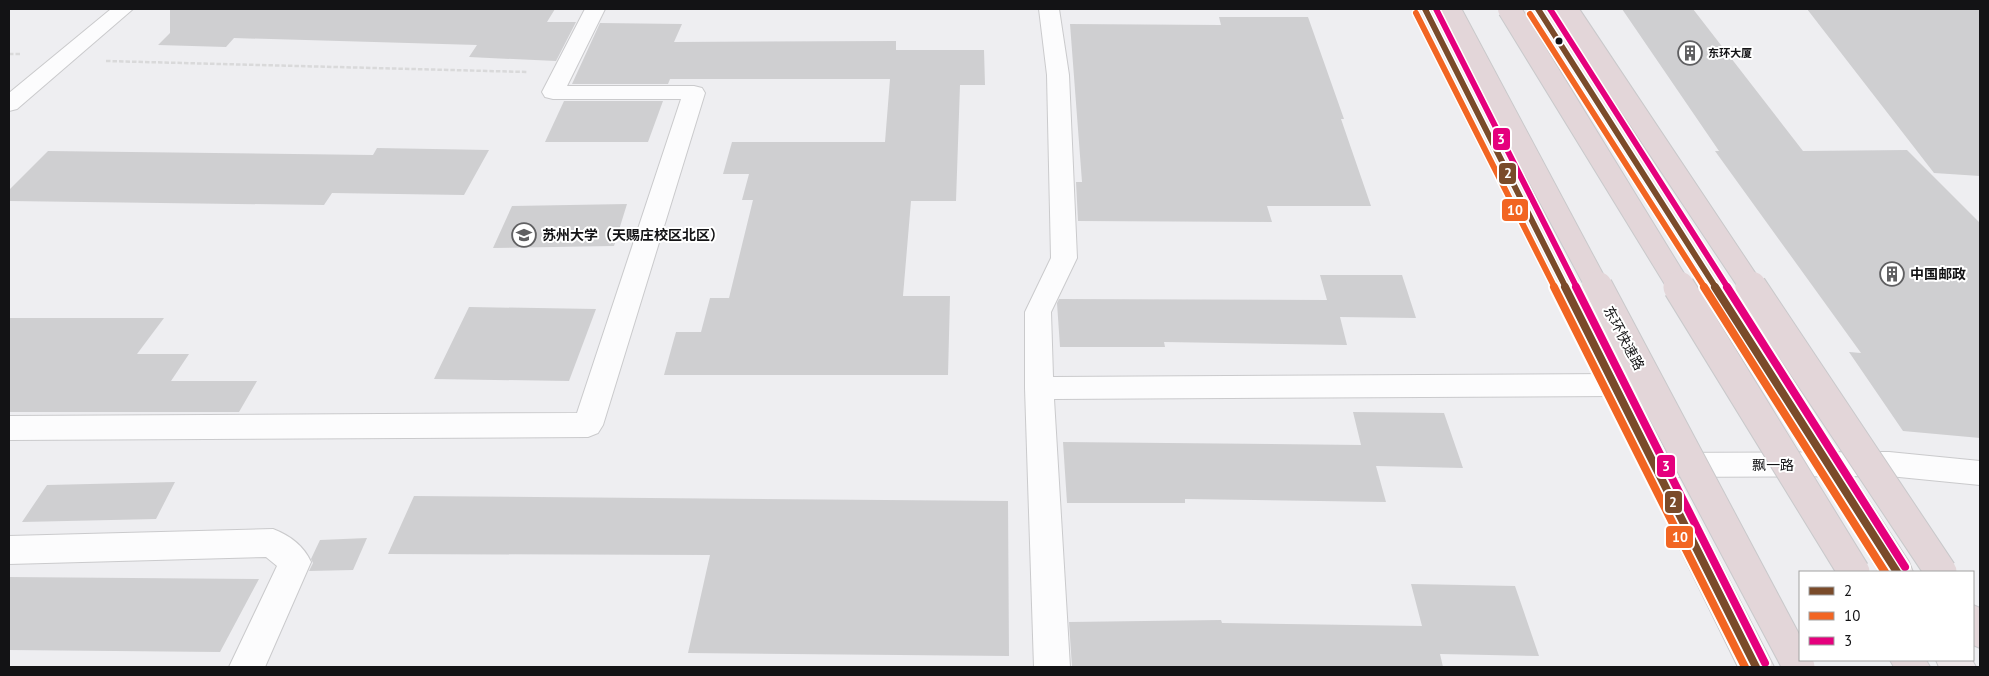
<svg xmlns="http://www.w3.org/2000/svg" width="1989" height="676" font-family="'PT Sans','Noto Sans SC',sans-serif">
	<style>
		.building { fill: #cfcfd1 }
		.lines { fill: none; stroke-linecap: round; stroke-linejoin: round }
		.minor-casing { stroke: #cacacc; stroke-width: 2 }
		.major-casing { stroke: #c9c9cb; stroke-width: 2 }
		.highway-casing { stroke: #c9c9cb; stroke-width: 2 }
		.path { stroke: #d9d9da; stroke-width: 2.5; stroke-dasharray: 4.5 2; stroke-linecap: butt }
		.minor { fill: #fcfcfd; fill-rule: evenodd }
		.major { fill: #ede6e8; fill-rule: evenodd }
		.highway { fill: #e3d6d9; fill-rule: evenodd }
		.highway-bridge-far1-casing { stroke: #c9c9cb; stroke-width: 24; stroke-linecap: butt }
		.highway-bridge-casing { stroke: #c9c9cb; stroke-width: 33; stroke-linecap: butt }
		.highway-bridge-far1 { stroke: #e3d6d9; stroke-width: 22 }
		.highway-bridge { stroke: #e3d6d9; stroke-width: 31 }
		.bus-1-far1-casing { stroke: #fff; stroke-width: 9 }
		.bus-1-casing { stroke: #fff; stroke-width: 12 }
		.bus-2-far1-casing { stroke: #fff; stroke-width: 9 }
		.bus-2-casing { stroke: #fff; stroke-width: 12 }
		.bus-3-far1-casing { stroke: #fff; stroke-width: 9 }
		.bus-3-casing { stroke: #fff; stroke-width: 12 }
		.bus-1-far1 { stroke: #7a4b2a; stroke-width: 6 }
		.bus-1 { stroke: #7a4b2a; stroke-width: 8 }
		.bus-2-far1 { stroke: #f26522; stroke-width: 6 }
		.bus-2 { stroke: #f26522; stroke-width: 8 }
		.bus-3-far1 { stroke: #e5007d; stroke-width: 6 }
		.bus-3 { stroke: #e5007d; stroke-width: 8 }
		.bus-dot { fill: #131315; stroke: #fff; stroke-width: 2 }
		.labels { text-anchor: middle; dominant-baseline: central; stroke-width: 4; stroke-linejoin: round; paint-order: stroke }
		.far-poi-label { font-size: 11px; font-weight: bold; fill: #131315; stroke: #fff; text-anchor: start }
		.poi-label { font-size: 14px; font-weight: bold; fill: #131315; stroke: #fff; text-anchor: start }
		.street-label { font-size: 14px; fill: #131315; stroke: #fff }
		.line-badge { stroke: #fff; stroke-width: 2 }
		.badge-label { font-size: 14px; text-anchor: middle; font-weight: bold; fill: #fff }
	</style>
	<rect width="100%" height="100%" fill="#eeeef1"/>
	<path class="building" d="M170 9H555L547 22H576L556 61 469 57 477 45 234 38 226 47 158 45 170 33Z
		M1622 9H1693L1803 151 1907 150 1980 223V438L1903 431 1849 352 1861 353 1715 151H1719Z
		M1807 9H1980V176L1934 173Z
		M1219 17H1308L1344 119H1341L1371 206H1267L1272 222 1078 221 1076 182H1082L1070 24 1221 25Z
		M600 23 682 24 674 42 896 41V50H984L985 85H960L956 201H911L903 296H950L948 375H664L676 332H701L710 298H729L753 200H742L749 174H723L732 142H885L890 79H670L668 84H572Z
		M564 101H663L648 142H545Z
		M377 148 489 150 464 195 332 193 324 205 9 201V190L48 151 373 155Z
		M627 204 614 246 493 248 512 206Z
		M1320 275H1402L1416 318 1340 317 1347 345 1164 342 1165 347H1060L1057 303 1059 299 1327 300Z
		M469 307 596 309 569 381 434 379Z
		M9 318H164L137 354H189L171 381H257L239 412H9Z
		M1353 412 1444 413 1463 468 1376 466 1386 502 1185 499V503H1067L1063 442 1361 445Z
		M175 482 156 519 22 522 47 485Z
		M414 496 1008 501 1009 656 688 653 710 555 388 554Z
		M367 538 353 570 309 571 313 563 311 559 320 540Z
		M9 577 259 579 220 652 9 650Z
		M1411 584 1515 586 1539 656 1440 654 1443 667H1072L1069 622 1221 620 1222 623 1422 626Z"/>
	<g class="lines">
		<g class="minor-casing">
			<path id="minor" d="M111 9H133L17 109 9 111V93Z
				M585 9H605L567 86H694L702 88 705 93 603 425 598 433 588 437 9 440V416L577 413 681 99H553L545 97 542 92Z
				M1039 9H1059L1069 75 1077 258 1051 312 1053 377 1614 374 1624 377 1628 385 1624 393 1614 396 1054 399 1070 667H1034L1025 388V312L1051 258 1047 75Z
				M1889 452 1980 461V485L1889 476 1655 477 1644 474 1640 465 1644 456 1655 453Z
				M273 529C289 535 304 546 311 562L265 667H229L277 566 266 557 9 564V536Z"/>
		</g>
		<g class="major-casing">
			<path id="major" d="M1415 9H1435L1774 667H1738Z
				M1528 9H1548L1909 562 1913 572H1879Z
				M1936 660H1972L1976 667H1939Z"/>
		</g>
		<g class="highway-casing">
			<path id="highway" d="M1973 605 1980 608V648L1973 645Z
				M1890 660H1926L1930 667H1894Z"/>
		</g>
		<path class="path" d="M9 54H21
			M106 61 527 72"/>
		<use href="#minor" class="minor"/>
		<use href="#major" class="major"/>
		<use href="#highway" class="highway"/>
		<g class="highway-bridge-far1-casing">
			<path id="highway-bridge-far1" d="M1449 9 1598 288
				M1509 9 1680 288
				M1566 9 1752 288"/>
		</g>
		<g class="highway-bridge-casing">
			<path id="highway-bridge" d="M1597 287 1799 667
				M1679 287 1854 572
				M1751 287 1941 572"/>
		</g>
		<use href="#highway-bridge-far1" class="highway-bridge-far1"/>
		<use href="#highway-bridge" class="highway-bridge"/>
		<g class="bus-1-far1-casing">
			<path id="bus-1-far1" d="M1425 9 1566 288
				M1538 9 1716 288"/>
		</g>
		<g class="bus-1-casing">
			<path id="bus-1" d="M1565 287 1756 667
				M1715 287 1897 572"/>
		</g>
		<g class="bus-2-far1-casing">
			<path id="bus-2-far1" d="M1416 13 1555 288
				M1530 14 1705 288"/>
		</g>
		<g class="bus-2-casing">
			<path id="bus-2" d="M1554 287 1745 667
				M1704 287 1885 572"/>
		</g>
		<g class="bus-3-far1-casing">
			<path id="bus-3-far1" d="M1436 9 1577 288
				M1550 9 1728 288"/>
		</g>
		<g class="bus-3-casing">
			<path id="bus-3" d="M1576 287 1765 663
				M1727 287 1905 567"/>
		</g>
		<use href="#bus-1-far1" class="bus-1-far1"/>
		<use href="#bus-1" class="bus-1"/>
		<use href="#bus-2-far1" class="bus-2-far1"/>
		<use href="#bus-2" class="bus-2"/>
		<use href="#bus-3-far1" class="bus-3-far1"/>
		<use href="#bus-3" class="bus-3"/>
	</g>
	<defs>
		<g id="building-ring" transform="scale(1.25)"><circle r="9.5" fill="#fff" stroke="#606062" stroke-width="1.5"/><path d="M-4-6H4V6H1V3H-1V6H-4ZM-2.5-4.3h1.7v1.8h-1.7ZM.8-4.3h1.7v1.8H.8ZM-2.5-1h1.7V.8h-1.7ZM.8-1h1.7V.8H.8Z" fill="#606062"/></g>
		<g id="university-ring" transform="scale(1.25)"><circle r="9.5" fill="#fff" stroke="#606062" stroke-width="1.5"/><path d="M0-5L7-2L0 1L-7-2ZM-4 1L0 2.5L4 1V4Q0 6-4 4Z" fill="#606062"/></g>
	</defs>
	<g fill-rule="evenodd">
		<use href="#building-ring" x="1690" y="53"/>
		<use href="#university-ring" x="524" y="235"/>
		<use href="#building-ring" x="1892" y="274"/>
	</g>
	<circle class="bus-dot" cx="1559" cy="41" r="4.5"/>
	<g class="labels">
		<g class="far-poi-label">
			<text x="1708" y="53">东环大厦</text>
		</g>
		<g class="poi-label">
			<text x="542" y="235">苏州大学（天赐庄校区北区）</text>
			<text x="1910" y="274">中国邮政</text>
		</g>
		<g class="street-label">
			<text transform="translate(1624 338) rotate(62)">东环快速路</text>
			<text x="1773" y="465">飘一路</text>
		</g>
	</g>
	<g class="line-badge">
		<rect x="1492" y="127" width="19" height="24" rx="5" fill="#e5007d"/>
		<rect x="1498" y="162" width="19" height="23" rx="5" fill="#7a4b2a"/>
		<rect x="1501" y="198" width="28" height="24" rx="5" fill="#f26522"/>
		<rect x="1656" y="454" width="20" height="24" rx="5" fill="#e5007d"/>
		<rect x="1664" y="490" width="19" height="24" rx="5" fill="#7a4b2a"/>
		<rect x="1665" y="525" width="29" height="24" rx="5" fill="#f26522"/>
	</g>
	<g class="badge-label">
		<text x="1501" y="144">3</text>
		<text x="1508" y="178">2</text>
		<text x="1515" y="215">10</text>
		<text x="1666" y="471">3</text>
		<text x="1673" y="507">2</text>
		<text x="1680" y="542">10</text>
	</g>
	<rect width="1989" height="676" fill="none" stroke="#131315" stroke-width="20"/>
	<rect x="1799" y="571" width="175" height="90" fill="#ffffff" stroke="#a1a1a1"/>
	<rect x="1809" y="587" width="25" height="8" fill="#7a4b2a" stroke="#a1a1a1"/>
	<text x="1844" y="596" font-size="15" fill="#131315">2</text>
	<rect x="1809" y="612" width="25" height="8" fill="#f26522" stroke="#a1a1a1"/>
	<text x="1844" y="621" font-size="15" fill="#131315">10</text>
	<rect x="1809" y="637" width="25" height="8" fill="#e5007d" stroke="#a1a1a1"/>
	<text x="1844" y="646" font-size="15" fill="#131315">3</text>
</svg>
